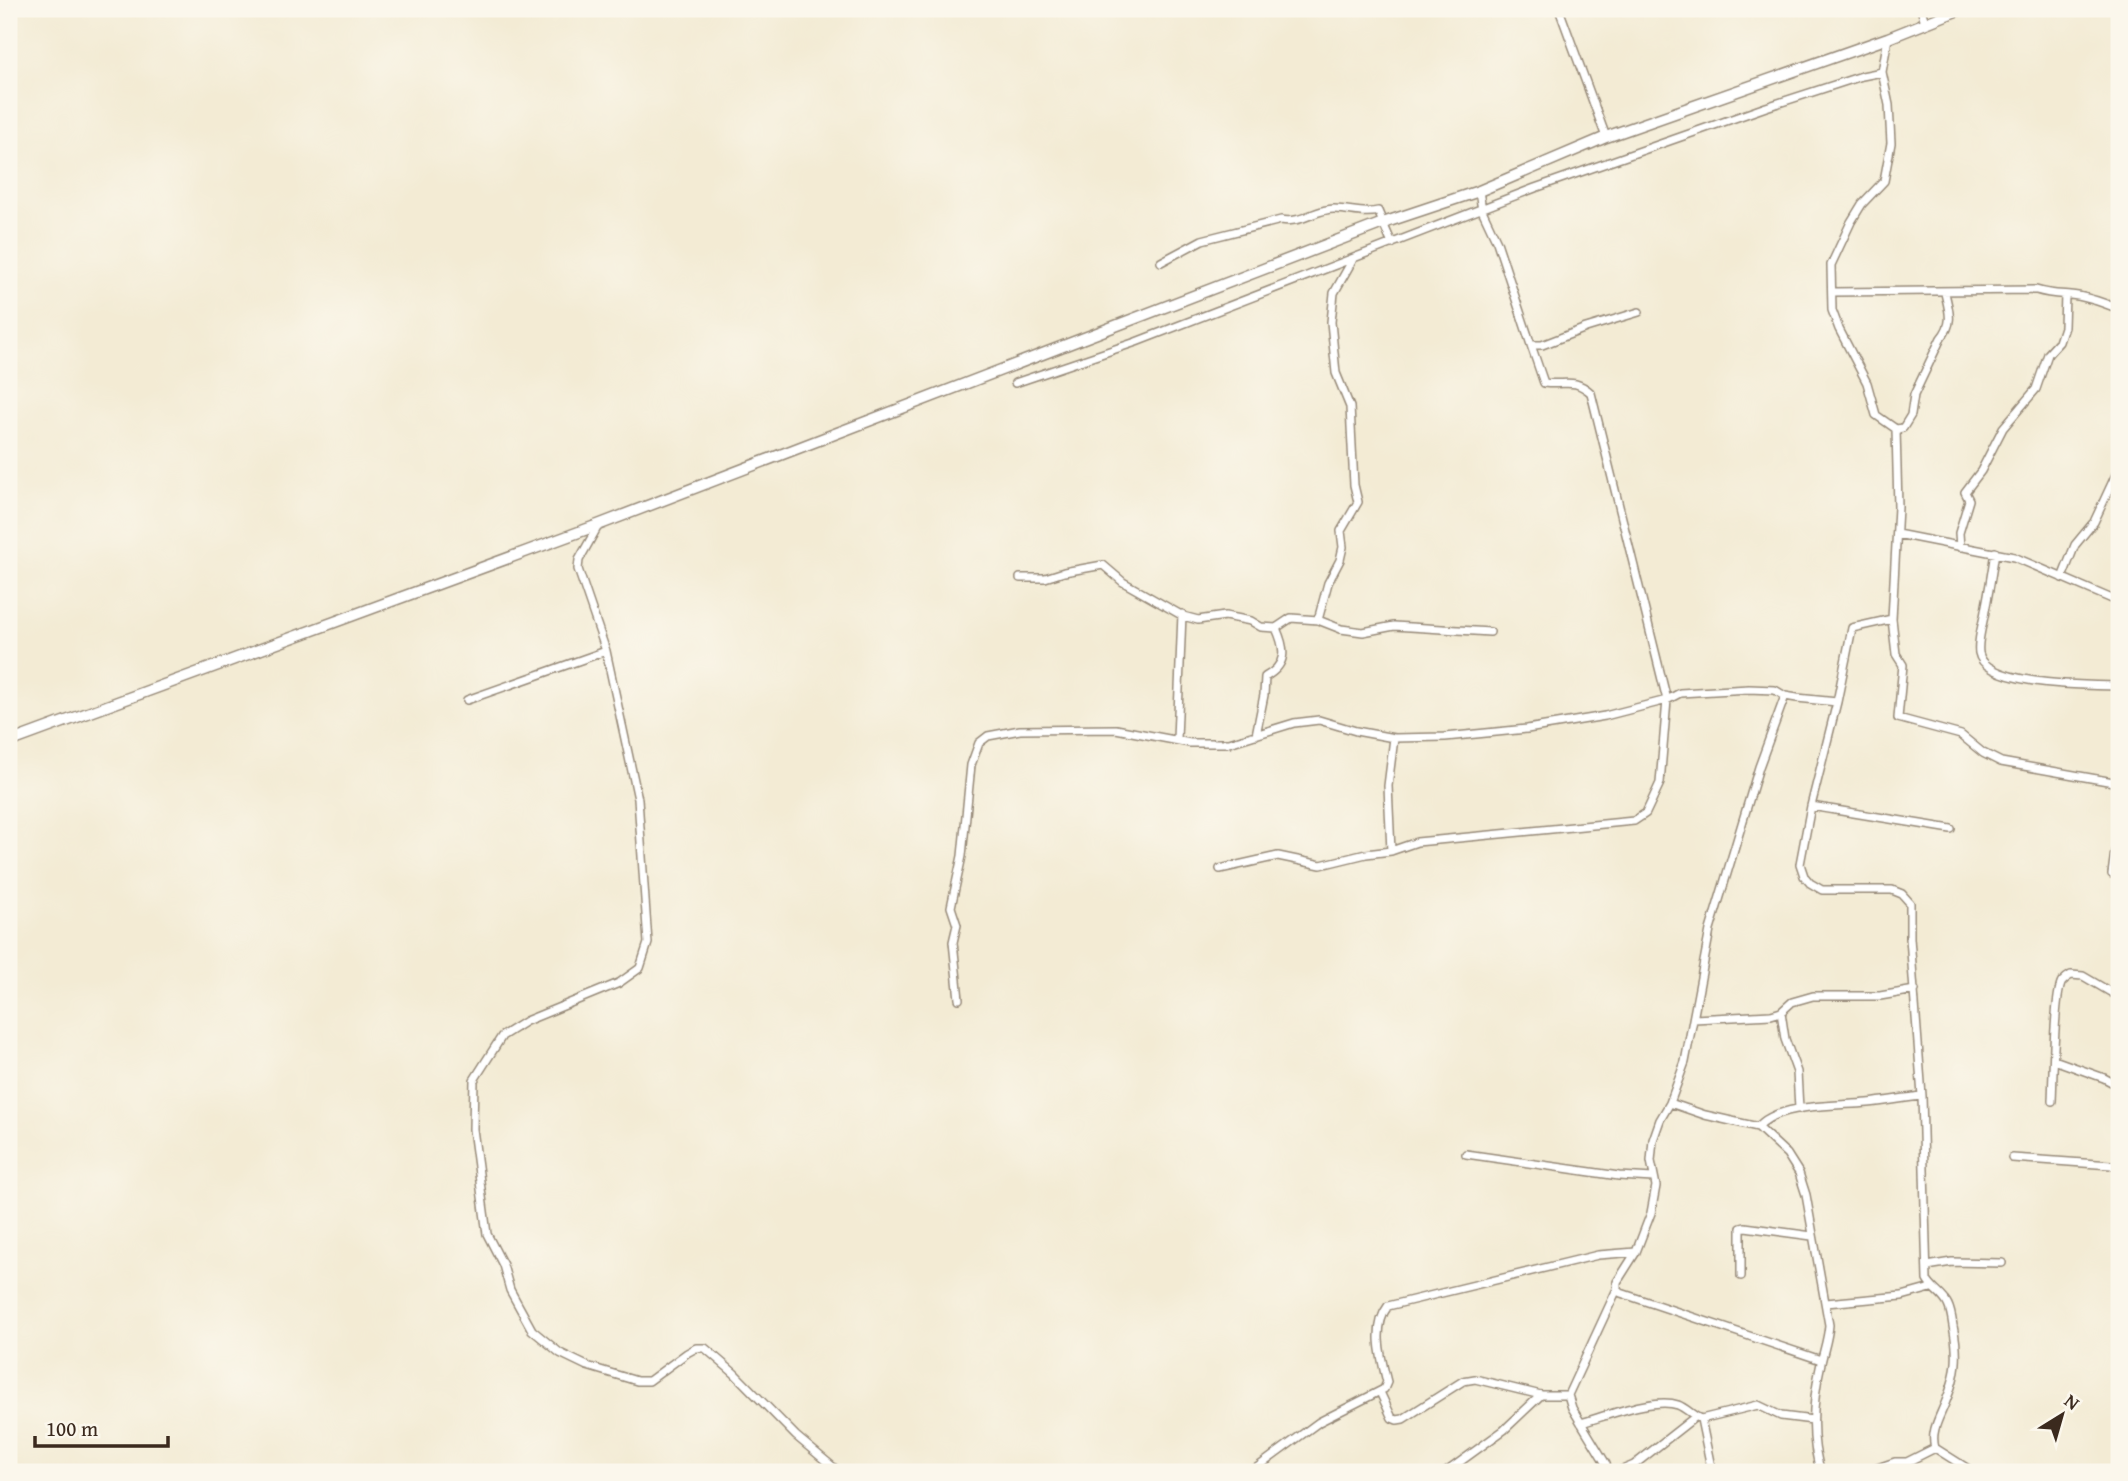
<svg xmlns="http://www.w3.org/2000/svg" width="2128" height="1481" font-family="'Gentium Book Plus',serif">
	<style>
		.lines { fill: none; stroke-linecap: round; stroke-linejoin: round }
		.street-casing { stroke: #978a79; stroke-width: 10 }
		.primary-casing { stroke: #978a79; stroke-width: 13 }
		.street { stroke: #fff; stroke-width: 7 }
		.primary { stroke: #fff; stroke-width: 10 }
	</style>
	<rect width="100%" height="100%" fill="#fbf7ec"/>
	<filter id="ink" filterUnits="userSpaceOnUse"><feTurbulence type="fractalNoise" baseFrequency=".0143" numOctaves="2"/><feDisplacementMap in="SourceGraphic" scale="14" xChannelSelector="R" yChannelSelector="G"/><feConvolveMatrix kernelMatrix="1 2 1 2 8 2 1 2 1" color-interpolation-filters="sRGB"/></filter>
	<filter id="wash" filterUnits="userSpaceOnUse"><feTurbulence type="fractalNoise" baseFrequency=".00686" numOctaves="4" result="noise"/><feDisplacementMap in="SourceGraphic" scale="28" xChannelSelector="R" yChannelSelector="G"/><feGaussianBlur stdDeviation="1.57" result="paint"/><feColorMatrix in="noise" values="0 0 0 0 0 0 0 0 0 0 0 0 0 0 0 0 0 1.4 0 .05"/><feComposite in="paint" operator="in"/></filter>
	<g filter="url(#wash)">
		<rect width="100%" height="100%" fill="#f3ebd4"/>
	</g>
	<g filter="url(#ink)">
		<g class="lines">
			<g class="street-casing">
				<path id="street" d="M1559 9 1606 137
					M1921 9 1925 22
					M1888 38 1882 72 1889 105 1891 143 1884 181 1862 204 1851 222 1831 265 1832 310 1839 329 1867 383 1876 415 1896 429 1903 428 1911 415 1914 395 1941 338C1954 323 1949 311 1945 293
					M1479 191 1482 210 1497 242 1531 345H1542L1586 328 1639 312
					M1161 262 1202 240 1281 220C1302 224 1315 209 1334 209 1350 209 1363 215 1378 211L1392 244
					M1833 292 2036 290C2049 294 2057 294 2070 295 2086 296 2104 303 2119 309
					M1015 383 1136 342 1535 188 1766 107 1862 76 1882 72
					M1896 429 1898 507 1892 619 1896 654 1903 665 1898 718 1961 735 1983 753 2001 762 2119 783
					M598 526 579 560 578 569 606 651 638 799 648 943 640 968 619 983 526 1021 502 1036 474 1080 473 1129 487 1234 503 1265 510 1290 532 1330 560 1353 587 1366 637 1381H649L687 1353 696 1348H705L734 1373 796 1436 839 1472
					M1897 534 2014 557 2119 602
					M1960 547 1959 533 1969 500 1965 492 1981 471 2003 428 2036 389 2048 354 2059 342 2064 327 2065 295
					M1995 552C1992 572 1989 591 1985 611 1983 624 1977 640 1979 653 1985 687 2092 685 2119 686
					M1020 578H1045L1064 572 1103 565 1123 582 1183 616 1198 620 1225 616 1251 621 1261 627 1276 628
					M2062 578 2075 545 2094 522 2119 468
					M1892 619 1852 628 1837 702 1811 806 1800 864 1804 876 1810 883 1822 890H1892L1902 894 1910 903V938L1922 1096 1927 1280C1932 1290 1943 1294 1948 1305 1951 1311 1952 1319 1953 1326 1959 1355 1957 1374 1946 1401 1940 1417 1930 1431 1935 1448L1973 1472
					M1318 620 1328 583 1340 560 1343 547 1341 531 1358 502 1354 485 1350 407 1336 373 1331 322 1334 293 1352 261
					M1785 696 1759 767 1710 930 1685 1062 1670 1103 1660 1120 1653 1140 1651 1161 1656 1186 1651 1213 1636 1252 1617 1282V1289L1621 1293 1821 1360
					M467 700 606 651
					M1256 735 1264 695 1265 677C1287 665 1286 650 1276 628L1291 618 1318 620 1341 629 1363 632 1394 626 1490 632
					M1177 739 1182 614
					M1811 806 1951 829
					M1391 851 1388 786 1394 738
					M1220 869 1278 856 1321 865 1366 854 1391 851 1417 842 1634 821 1646 813 1660 783 1667 700 1591 393C1573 377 1565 386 1544 383L1531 345
					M2112 874 2115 852 2119 839
					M959 999 953 942 957 925 951 907 962 856 971 765 979 743 988 736 1020 730 1116 729 1190 743H1229L1294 723 1319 720 1356 731 1394 738 1445 737 1527 729 1605 716 1667 700 1680 693 1697 692 1749 689 1775 690 1785 696 1797 698 1837 702
					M1781 1012 1785 1039 1797 1072 1799 1109
					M1694 1019 1771 1015 1781 1012 1792 1002 1813 996H1880L1915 990
					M2054 1060 2104 1078 2119 1086
					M2052 1101C2053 1081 2054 994 2062 982 2064 980 2069 976 2071 975L2083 976 2119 997
					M1670 1103 1705 1115 1758 1127 1787 1154 1799 1173 1806 1195 1829 1325C1828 1339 1824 1349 1821 1363 1813 1398 1809 1437 1821 1472
					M1758 1127C1778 1103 1838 1106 1868 1103 1886 1101 1904 1098 1922 1096
					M1466 1154 1619 1176 1653 1178
					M2012 1158 2111 1165 2119 1168
					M1927 1266 1952 1262 2002 1263
					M1741 1276V1228L1745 1227 1812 1236
					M1826 1303 1902 1296 1931 1288
					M1380 1392 1392 1418 1397 1420 1403 1419 1463 1381 1475 1379 1541 1395H1568
					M1701 1419 1712 1472
					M1581 1423C1606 1416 1654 1397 1678 1405 1686 1408 1693 1416 1701 1419L1758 1405 1781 1416 1813 1420
					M1251 1472 1319 1422 1384 1389 1387 1382C1381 1358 1372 1327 1388 1306L1598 1255 1636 1252
					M1446 1472 1504 1430 1541 1395
					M1608 1472 1606 1464 1572 1408 1568 1395 1617 1289
					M1617 1472 1634 1465 1695 1417
					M1866 1472 1895 1462H1907L1935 1448"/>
			</g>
			<g class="primary-casing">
				<path id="primary" d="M9 742 598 525 1383 223 1479 191 1606 137 1888 38 1961 9"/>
			</g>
			<use href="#street" class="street"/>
			<use href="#primary" class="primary"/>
		</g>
	</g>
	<rect width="2128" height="1481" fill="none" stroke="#fbf7ec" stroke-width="35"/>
	<g transform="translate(2062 1415) rotate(37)" stroke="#fbf7ec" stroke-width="5" paint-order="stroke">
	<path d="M0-5L12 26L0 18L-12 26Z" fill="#3b2a1e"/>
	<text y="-10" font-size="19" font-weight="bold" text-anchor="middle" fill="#3b2a1e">N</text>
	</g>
	<path d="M35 1436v10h133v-10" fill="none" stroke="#3b2a1e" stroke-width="3.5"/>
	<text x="46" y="1436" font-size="21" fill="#3b2a1e" stroke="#fbf7ec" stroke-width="5" paint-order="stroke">100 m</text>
</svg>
